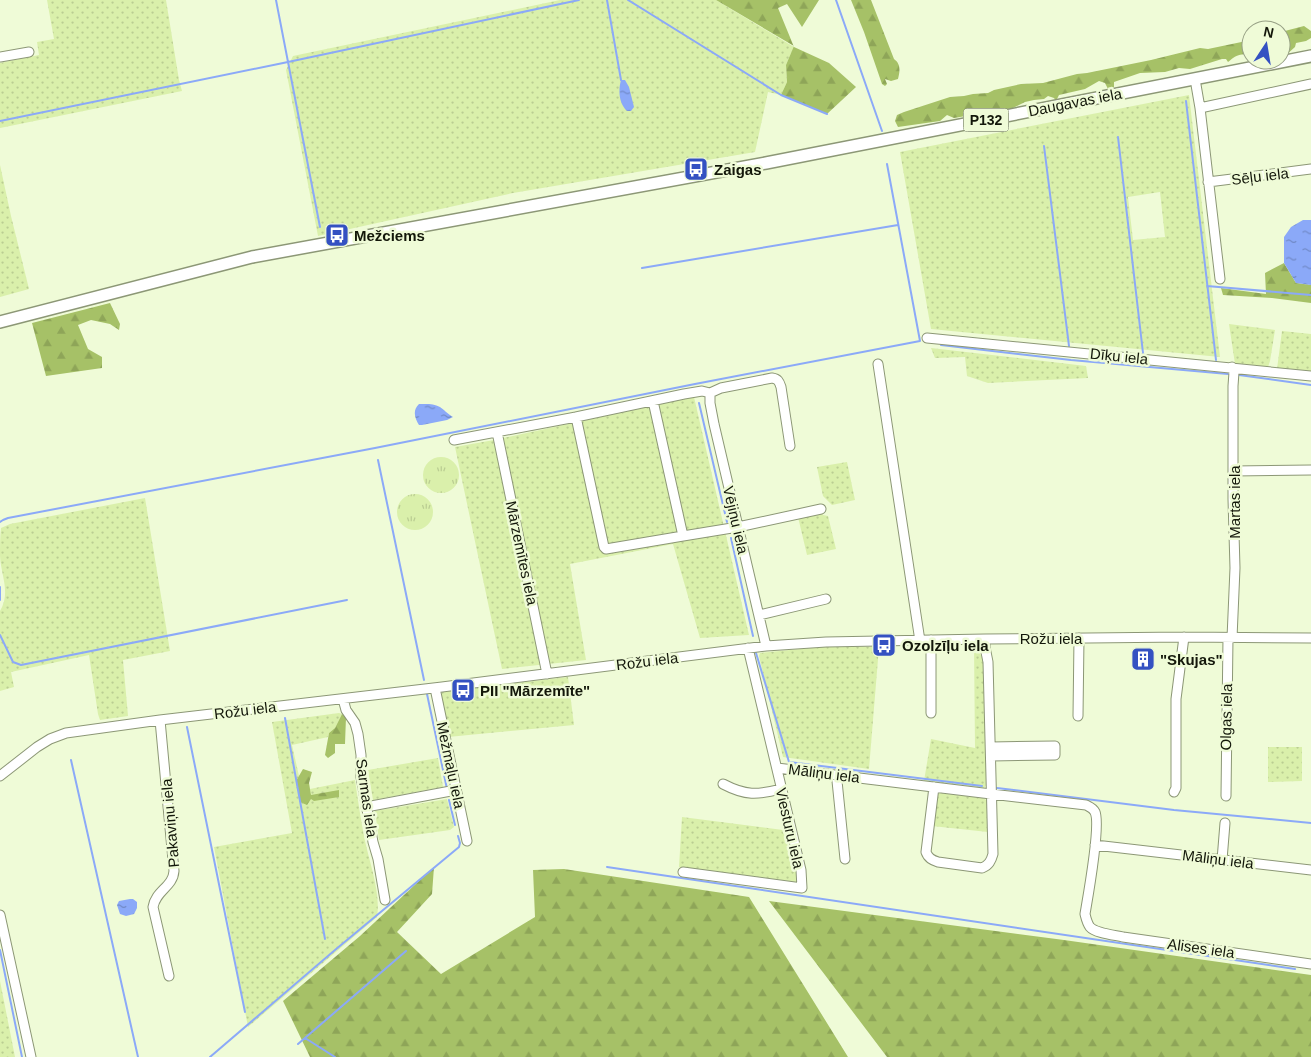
<svg xmlns="http://www.w3.org/2000/svg" width="1311" height="1057" font-family="Helvetica,sans-serif">
	<style>
		.grass { fill: url(#grass-dots); fill-rule: evenodd }
		.forest { fill: url(#forest-firs) }
		.park { fill: url(#park-tufts) }
		.water { fill: url(#water-ripples) }
		.lines { fill: none; stroke-linecap: round; stroke-linejoin: round }
		.stream { stroke: #8ba9f8; stroke-width: 2 }
		.minor-casing { stroke: #8c9776; stroke-width: 11 }
		.major-casing { stroke: #8c9776; stroke-width: 14 }
		.minor { stroke: #fff; stroke-width: 9 }
		.major { stroke: #fff; stroke-width: 11 }
		.labels { text-anchor: middle; dominant-baseline: central; stroke-width: 5; stroke-linejoin: round; paint-order: stroke }
		.shield { fill: #effbd7; stroke: #555b48; stroke-width: 1 }
		.shield-label { font-size: 14px; font-weight: bold; fill: #13170a }
		.street-label { font-size: 15px; fill: #13170a; stroke: #effbd7 }
		.poi-label { font-size: 15px; font-weight: bold; fill: #13170a; stroke: #effbd7; text-anchor: start }
	</style>
	<defs>
		<pattern id="grass-dots" width="8" height="8" patternUnits="userSpaceOnUse" patternTransform="scale(1.25)"><rect width="8" height="8" fill="#daf0ab"/><path d="M2 2h.1M6 6h.1" fill="none" stroke="#bacd92" stroke-width="1.8" stroke-linecap="round"/></pattern>
		<pattern id="forest-firs" width="22" height="20" patternUnits="userSpaceOnUse" patternTransform="scale(1.25)"><rect width="22" height="20" fill="#a6c167"/><path d="M5 1l3.5 6h-7zM16 11l3.5 6h-7z" fill="#8ea558"/></pattern>
		<pattern id="park-tufts" width="24" height="20" patternUnits="userSpaceOnUse" patternTransform="scale(1.25)"><rect width="24" height="20" fill="#daf0ab"/><path d="M3 7l-1-3M5 7V3M7 7l1-3M15 17l-1-3M17 17v-4M19 17l1-3" fill="none" stroke="#bacd92"/></pattern>
		<pattern id="water-ripples" width="26" height="14" patternUnits="userSpaceOnUse" patternTransform="scale(1.25)"><rect width="26" height="14" fill="#8ba9f8"/><path d="M2 4q2-2 4 0t4 0M15 11q2-2 4 0t4 0" fill="none" stroke="#7089c7"/></pattern>
	</defs>
	<rect width="100%" height="100%" fill="#effbd7"/>
	<path class="grass" d="M47 0H166L179 80 182 91 0 128V63L39 55 37 42 54 39Z
		M560 0H716L794 47 786 65 787 82 781 95 768 92 755 152 513 193 318 236 286 70 293 56Z
		M1189 95 1220 357 931 329 900 152ZM1160 192 1165 237 1133 240 1128 197Z
		M0 165 11 216 29 289 0 297Z
		M1229 324 1275 330 1270 361 1268 367 1235 364Z
		M1282 331 1311 334V373L1277 369Z
		M931 348 1086 366 1088 378 988 383 967 376 965 357 935 358Z
		M694 397 749 635 700 638 673 544 570 564 586 660 502 669 455 447 494 440Z
		M847 462 855 500 832 505 823 496 817 467Z
		M145 498 170 651 123 660 128 716 100 720 98 714 89 655 11 672 14 687 0 691V611C11 592 1 576 0 556 0 547 0 537 1 528L10 524Z
		M821 512 823 515 828 516 836 549 807 555 798 517Z
		M974 646H976L985 663 987 784 984 788 924 781 931 739 975 748Z
		M821 647H879L869 769 783 757 759 656 760 653Z
		M568 677 574 725 448 737 439 698 442 692Z
		M339 713 342 714 335 728 329 733 328 737 292 745 299 776 296 781 311 795 310 789 355 780C358 801 361 821 365 841 370 864 381 894 377 917L248 1027 214 847 292 833 272 722Z
		M1268 747H1302V781L1268 782Z
		M438 758 443 787 373 800 368 770Z
		M939 793 983 798 988 801V832L932 826 935 797Z
		M447 799 454 827 450 830 379 840 375 811Z
		M682 817 783 830 796 873 797 882 679 867Z
		M0 981 15 1057H0Z"/>
	<path class="forest" d="M716 0H819L802 27 787 4 778 8 794 47 829 63 856 87 827 114 781 95 787 82 786 65 794 46Z
		M851 0H871L894 59C901 64 900 71 898 79L891 81 885 79 887 84 885 86 882 84 864 32Z
		M1304 26 1311 31V38L1306 41 1296 43 1295 47 1286 55 1281 53V32Z
		M1251 40V54C1245 54 1238 54 1233 58 1231 59 1230 61 1228 62L1226 59H1222L1190 69 1179 68 1165 72 1140 73 1114 82V87L1109 91 1105 83 1099 81 1085 89 1059 95 1056 101 1054 98 1048 96 1044 99 1034 100 1025 102 1013 108 954 118 947 115 940 121 898 127 895 121 897 115 904 112 950 97 964 96 973 94 988 93 994 90 1021 84 1043 83 1077 74 1087 73 1151 60 1200 48 1208 49Z
		M1284 263 1296 283 1311 285V303L1272 298 1223 295 1221 288 1266 294 1265 273Z
		M110 303 120 324 119 330 110 324 91 320 78 325 88 349 102 357V368L46 376 32 323Z
		M342 714 346 717 345 744H335V753L328 758 325 755 329 733 335 728Z
		M303 769 312 772 309 783 311 795 339 790V797L314 801 311 799 307 805 300 802 296 781Z
		M434 867 432 894 397 932 441 974 535 917 533 870 564 869 749 897 848 1057H310L283 1001 360 936Z
		M769 901 1064 940 1311 975V1057H887Z"/>
	<path class="park" d="M423 475a18 18 0 1 1 36 0a18 18 0 1 1-36 0Z
		M397 512a18 18 0 1 1 36 0a18 18 0 1 1-36 0Z"/>
	<path class="water" d="M621 80H625L629 87 634 107 631 111H627C619 103 618 91 621 80Z
		M1303 220H1311V285L1296 283 1284 263V237L1291 227Z
		M419 404C425 404 433 403 440 407 442 408 449 415 453 417L447 420 422 425H419C415 418 412 411 419 404Z
		M130 899H133L137 902V908L134 914 126 916 120 914 117 905 119 901Z"/>
	<g class="lines">
		<path class="stream" d="M276 0 320 227
			M607 0 621 80
			M628 0 781 95 827 114
			M836 0 882 131
			M1186 101 1216 360
			M0 121 288 62 579 0
			M1118 137 1143 353
			M1044 146 1069 346
			M642 268 898 225
			M1207 286 1311 295
			M941 345 1071 360 1228 374
			M1239 375 1311 385
			M699 403 727 522
			M378 460 424 680
			M0 522 3 520 8 518 375 448 695 384 920 341 887 164
			M731 538 753 636
			M0 587V600
			M0 635 13 662 21 665 347 600
			M756 653 789 762 982 786
			M427 694 447 789
			M285 718 325 939
			M187 727 245 1012
			M71 760 138 1057
			M997 788 1174 810 1311 823
			M449 800 455 825
			M607 867 1295 969
			M0 950 22 1057
			M305 1038 335 1057
			M298 1044 406 951
			M210 1057 335 950 459 847 460 843 458 836"/>
		<g class="minor-casing">
			<path id="minor" d="M0 57 29 52
				M1195 79 1200 108 1220 279
				M1200 108 1311 84
				M1208 182 1311 169
				M927 338 1311 376
				M878 364 920 641
				M1232 367 1234 372 1233 386V499L1235 568 1232 638
				M710 393V403L714 424 766 646
				M653 401 683 536 738 527 821 509
				M576 417 604 547 606 549 683 536
				M497 432 547 674
				M454 440 576 417 684 394 702 391 710 393 721 388 772 378C778 379 779 381 781 387L790 446
				M1233 471 1311 470
				M759 615 826 599
				M931 640V713
				M435 688 467 841
				M343 699 346 710 355 723 358 734 361 755V777L373 842 378 859 385 900
				M1078 716 1079 638
				M160 720 174 871C173 887 156 890 153 907L169 976
				M991 747 1055 746V755L991 756
				M777 768 991 794 1086 805C1090 807 1093 808 1095 812 1101 825 1088 896 1085 914 1086 918 1087 923 1090 927 1095 933 1114 935 1123 937L1311 964
				M837 775V781L845 859
				M0 776 37 747 50 739 66 733 160 720 442 687 766 646 826 642 985 639 1184 637 1311 638
				M723 784C746 796 757 795 781 789
				M934 787 926 852C928 858 932 860 938 862L982 868C989 865 991 861 993 854L988 662 985 647V639
				M1174 792 1176 788V699L1184 637
				M1226 796 1228 638
				M366 807 456 790
				M1095 845 1311 870
				M1222 860 1225 823
				M683 872 802 888 801 870 748 648
				M0 915 31 1057"/>
		</g>
		<g class="major-casing">
			<path id="major" d="M0 322 252 257 766 163 1311 56"/>
		</g>
		<use href="#minor" class="minor"/>
		<use href="#major" class="major"/>
	</g>
	<defs>
		<g id="bus-square" transform="scale(1.25)"><rect x="-9" y="-9" width="18" height="18" rx="4" fill="#3451c2" stroke="#effbd7"/><path d="M-5-6H5V4H4V6H2V4H-2V6H-4V4H-5ZM-3.5-4V0h7V-4ZM-3.5 1.2v1.5H-2V1.2ZM2 1.2v1.5H3.5V1.2Z" fill="#fff"/></g>
		<g id="building-square" transform="scale(1.25)"><rect x="-9" y="-9" width="18" height="18" rx="4" fill="#3451c2" stroke="#effbd7"/><path d="M-4-6H4V6H1V3H-1V6H-4ZM-2.5-4.3h1.7v1.8h-1.7ZM.8-4.3h1.7v1.8H.8ZM-2.5-1h1.7V.8h-1.7ZM.8-1h1.7V.8H.8Z" fill="#fff"/></g>
	</defs>
	<g fill-rule="evenodd">
		<use href="#bus-square" x="696" y="169"/>
		<use href="#bus-square" x="337" y="235"/>
		<use href="#bus-square" x="884" y="645"/>
		<use href="#building-square" x="1143" y="659"/>
		<use href="#bus-square" x="463" y="690"/>
	</g>
	<g class="labels">
		<rect class="shield" x="963.5" y="108.5" width="45" height="23" rx="4"/>
		<g class="shield-label">
			<text x="986" y="120">P132</text>
		</g>
		<g class="street-label">
			<text transform="translate(1075 102) rotate(-11)">Daugavas iela</text>
			<text transform="translate(1260 176) rotate(-7)">Sēļu iela</text>
			<text transform="translate(1119 356) rotate(6)">Dīķu iela</text>
			<text transform="translate(1234 502) rotate(-90)">Martas iela</text>
			<text transform="translate(736 520) rotate(77)">Vējiņu iela</text>
			<text transform="translate(522 553) rotate(78)">Mārzemītes iela</text>
			<text x="1051" y="638">Rožu iela</text>
			<text transform="translate(647 661) rotate(-7)">Rožu iela</text>
			<text transform="translate(245 710) rotate(-7)">Rožu iela</text>
			<text transform="translate(1226 717) rotate(-89)">Olgas iela</text>
			<text transform="translate(451 765) rotate(78)">Mežmaļu iela</text>
			<text transform="translate(824 773) rotate(7)">Māliņu iela</text>
			<text transform="translate(367 798) rotate(82)">Sarmas iela</text>
			<text transform="translate(170 823) rotate(-95)">Pakaviņu iela</text>
			<text transform="translate(790 828) rotate(77)">Viesturu iela</text>
			<text transform="translate(1218 859) rotate(7)">Māliņu iela</text>
			<text transform="translate(1201 948) rotate(8)">Alises iela</text>
		</g>
		<g class="poi-label">
			<text x="714" y="169">Zaigas</text>
			<text x="354" y="235">Mežciems</text>
			<text x="902" y="645">Ozolzīļu iela</text>
			<text x="1160" y="659">"Skujas"</text>
			<text x="480" y="690">PII "Mārzemīte"</text>
		</g>
	</g>
	<g transform="translate(1266 45) rotate(12)"><circle r="24" fill="#effbd7" stroke="#97a085"/>
	<path d="M0-4L9 19L0 12L-9 19Z" fill="#3451c2"/>
	<text y="-8" font-size="14" font-weight="bold" text-anchor="middle" fill="#13170a">N</text>
	</g>
</svg>
